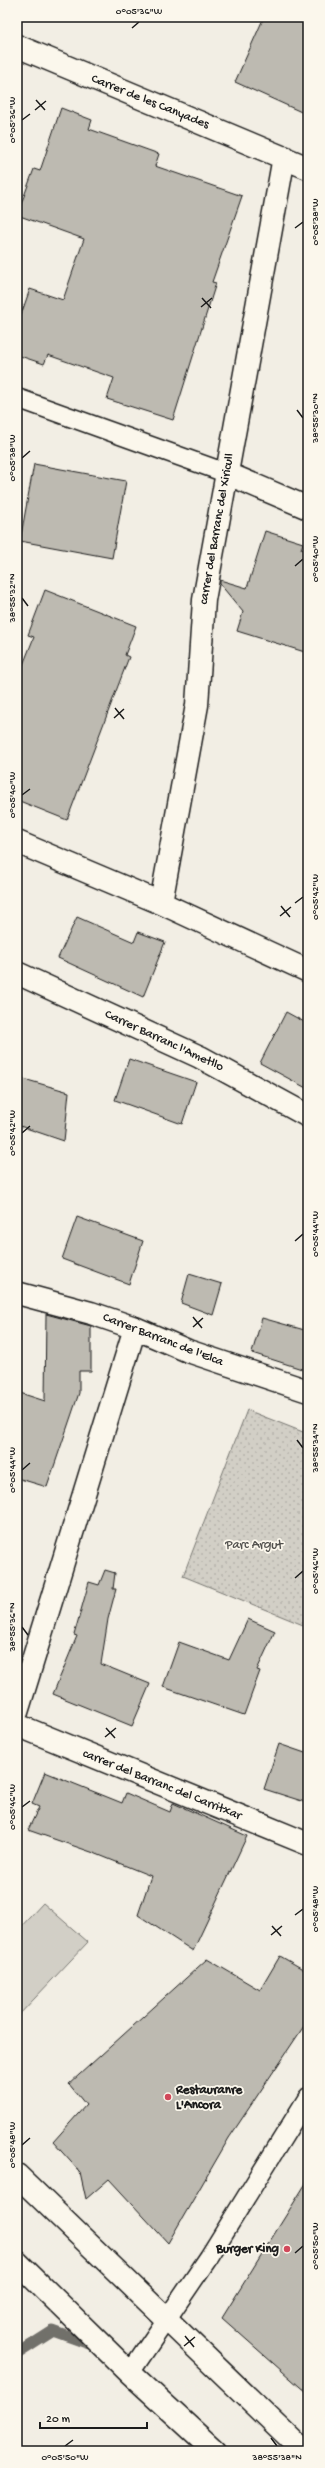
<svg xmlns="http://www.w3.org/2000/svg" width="325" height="2468" font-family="'Gochi Hand',sans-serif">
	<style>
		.grass { fill: url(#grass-dots); stroke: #777671 }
		.garden { fill: #d2cfc6; stroke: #777671 }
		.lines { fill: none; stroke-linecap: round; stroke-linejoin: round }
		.stream { stroke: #716f6b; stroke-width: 11 }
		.building { fill: #bdbab1; stroke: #1c1c1c }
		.service-casing { stroke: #1c1c1c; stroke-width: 21 }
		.minor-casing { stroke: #1c1c1c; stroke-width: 25 }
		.tertiary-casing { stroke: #1c1c1c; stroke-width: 25 }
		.service { stroke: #fbf7ec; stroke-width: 18 }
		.minor { stroke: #fbf7ec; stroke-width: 22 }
		.tertiary { stroke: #fbf7ec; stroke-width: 22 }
		.ticks { fill: none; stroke: #1c1c1c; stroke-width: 1.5 }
		.poi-dot { fill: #d1495b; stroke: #fbf7ec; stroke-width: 1.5 }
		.labels { text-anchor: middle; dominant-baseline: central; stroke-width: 3.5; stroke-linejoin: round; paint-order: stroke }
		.street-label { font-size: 13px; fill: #1c1c1c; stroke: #fbf7ec }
		.park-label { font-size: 13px; fill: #53524f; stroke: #fbf7ec }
		.poi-label { font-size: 13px; font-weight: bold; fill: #1c1c1c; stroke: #fbf7ec; text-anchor: start }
		.neatline { fill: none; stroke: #1c1c1c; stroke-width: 1.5 }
		.ticks-label { font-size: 10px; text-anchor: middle; fill: #1c1c1c }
	</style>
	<defs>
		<pattern id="grass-dots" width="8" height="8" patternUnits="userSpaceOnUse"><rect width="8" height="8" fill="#d2cfc6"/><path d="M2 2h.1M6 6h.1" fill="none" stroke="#b4b1aa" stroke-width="1.8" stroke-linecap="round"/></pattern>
	</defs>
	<rect width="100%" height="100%" fill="#f2eee4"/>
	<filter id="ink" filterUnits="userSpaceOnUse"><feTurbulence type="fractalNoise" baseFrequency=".025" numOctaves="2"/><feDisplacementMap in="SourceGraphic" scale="8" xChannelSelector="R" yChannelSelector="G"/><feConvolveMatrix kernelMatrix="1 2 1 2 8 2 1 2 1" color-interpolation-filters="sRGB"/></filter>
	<g filter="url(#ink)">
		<path class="grass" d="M247 1410 308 1434V1627L183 1576Z"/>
		<path class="garden" d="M43 1903 88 1942 17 2017V1931Z"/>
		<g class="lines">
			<path class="stream" d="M17 2354 53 2331 95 2346"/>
		</g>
		<path class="building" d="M264 17H308V115L235 82Z
			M61 108 92 120 89 129 159 154 155 166 242 196 212 282 216 283 173 420 107 399 114 378 48 355 44 364 17 355V326L30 289 63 300 84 239 17 215 34 169 40 171Z
			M34 464 126 481 112 558 20 541Z
			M265 531 303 543 301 549 308 551V653L237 631 243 612 220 584V580L247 588Z
			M45 590 136 626 125 655 129 657 67 820 17 800V680L34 637 28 635Z
			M77 917 134 942 138 932 165 942 143 997 58 958Z
			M286 1012 308 1024V1089L260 1063Z
			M129 1059 196 1082 182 1124 115 1100Z
			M17 1077 69 1092 64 1141 17 1125Z
			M77 1217 143 1241 129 1284 62 1259Z
			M189 1274 222 1284 213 1315 181 1303Z
			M46 1314 91 1326V1371H79V1393L47 1487 17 1478V1392L45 1401Z
			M262 1318 308 1331V1371L252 1353Z
			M105 1570 115 1573 113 1589H116L108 1619 101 1664 150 1684 132 1726 53 1694 77 1636 74 1635 89 1582 99 1585Z
			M248 1619 275 1631 257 1670 260 1671 244 1715 163 1687 179 1642 229 1660Z
			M279 1744 308 1754V1803L264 1789Z
			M45 1772 122 1803 126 1793 170 1812 173 1803 247 1836 193 1951 138 1915 151 1876 94 1853 28 1830 39 1807 32 1804Z
			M280 1956 308 1972V2020L229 2138 168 2243 109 2179 86 2199 80 2172 53 2142 86 2105 69 2084 207 1959 260 1990Z
			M308 2180V2394L222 2318Z"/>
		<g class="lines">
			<g class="service-casing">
				<path id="service" d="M17 398 226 473
					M130 2373 209 2257 308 2097"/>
			</g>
			<g class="minor-casing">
				<path id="minor" d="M17 46 308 168
					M226 473 308 508
					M17 842 161 903 308 971
					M161 903 197 705 204 600 284 157
					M17 973 200 1057 308 1116
					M17 1293 91 1313 135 1328 188 1351 308 1391
					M17 1712 135 1328
					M17 1725 308 1844
					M17 2175 294 2442 307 2451"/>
			</g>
			<g class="tertiary-casing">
				<path id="tertiary" d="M17 2262 130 2373 215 2451"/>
			</g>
			<use href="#service" class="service"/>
			<use href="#minor" class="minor"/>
			<use href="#tertiary" class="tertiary"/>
		</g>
	</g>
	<path class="ticks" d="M132 28 139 22M36 100 45 110M35 110 46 101M22 120 30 114M295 228 303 222M202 298 211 308M201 307 212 298M297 410 303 418M22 458 30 451M295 566 303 559M22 598 28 606M115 708 124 719M114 718 124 709M22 795 30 789M295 903 303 897M281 906 290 917M280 916 291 907M22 1133 30 1126M295 1241 303 1234M193 1317 202 1328M193 1327 203 1318M297 1440 303 1448M22 1470 30 1463M295 1578 303 1571M22 1627 28 1635M106 1728 115 1738M105 1737 116 1728M22 1807 30 1801M295 1915 303 1909M272 1926 281 1936M271 1935 282 1926M22 2145 30 2138M295 2253 303 2246M185 2336 194 2347M184 2346 195 2337M271 2438 277 2446M65 2446 73 2440"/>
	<g class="poi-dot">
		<circle cx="168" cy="2097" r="4"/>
		<circle cx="287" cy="2249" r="4"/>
	</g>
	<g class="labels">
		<g class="street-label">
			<text transform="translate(150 102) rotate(22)">Carrer de les Canyades</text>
			<text transform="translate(217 529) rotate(-80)">carrer del Barranc del Xiricull</text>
			<text transform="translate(164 1041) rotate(25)">Carrer Barranc l'Ametllo</text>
			<text transform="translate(163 1340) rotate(21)">Carrer Barranc de l'Elca</text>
			<text transform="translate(162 1785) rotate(22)">carrer del Barranc del Carritxar</text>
		</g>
		<g class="park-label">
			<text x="254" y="1545">Parc Argut</text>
		</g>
		<g class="poi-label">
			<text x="176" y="2090">Restauranre<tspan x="176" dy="15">L'Ancora</tspan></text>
			<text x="279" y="2249" text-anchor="end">Burger King</text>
		</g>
	</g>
	<rect width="325" height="2468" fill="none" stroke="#fbf7ec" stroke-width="44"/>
	<path d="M40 2422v6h107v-6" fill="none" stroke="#1c1c1c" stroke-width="2"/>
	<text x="46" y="2422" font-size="12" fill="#1c1c1c" stroke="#fbf7ec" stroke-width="3" paint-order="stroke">20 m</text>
	<rect x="22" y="22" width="281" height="2424" class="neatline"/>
	<g class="ticks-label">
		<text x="139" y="14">0°05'36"W</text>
		<text transform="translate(11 120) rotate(-90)" y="4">0°05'36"W</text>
		<text transform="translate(314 222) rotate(-90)" y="4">0°05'38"W</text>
		<text transform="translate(314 418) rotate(-90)" y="4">38°55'30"N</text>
		<text transform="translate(11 458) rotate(-90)" y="4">0°05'38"W</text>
		<text transform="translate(314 559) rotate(-90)" y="4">0°05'40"W</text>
		<text transform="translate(11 598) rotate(-90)" y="4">38°55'32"N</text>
		<text transform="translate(11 795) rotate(-90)" y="4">0°05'40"W</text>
		<text transform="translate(314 897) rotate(-90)" y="4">0°05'42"W</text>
		<text transform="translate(11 1133) rotate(-90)" y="4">0°05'42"W</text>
		<text transform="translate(314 1234) rotate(-90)" y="4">0°05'44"W</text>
		<text transform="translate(314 1448) rotate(-90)" y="4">38°55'34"N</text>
		<text transform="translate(11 1470) rotate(-90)" y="4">0°05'44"W</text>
		<text transform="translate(314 1571) rotate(-90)" y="4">0°05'46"W</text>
		<text transform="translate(11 1627) rotate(-90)" y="4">38°55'36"N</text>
		<text transform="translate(11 1807) rotate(-90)" y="4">0°05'46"W</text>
		<text transform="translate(314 1909) rotate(-90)" y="4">0°05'48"W</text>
		<text transform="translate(11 2145) rotate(-90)" y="4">0°05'48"W</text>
		<text transform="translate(314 2246) rotate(-90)" y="4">0°05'50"W</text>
		<text x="65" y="2460">0°05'50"W</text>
		<text x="277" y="2460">38°55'38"N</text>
	</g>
</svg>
